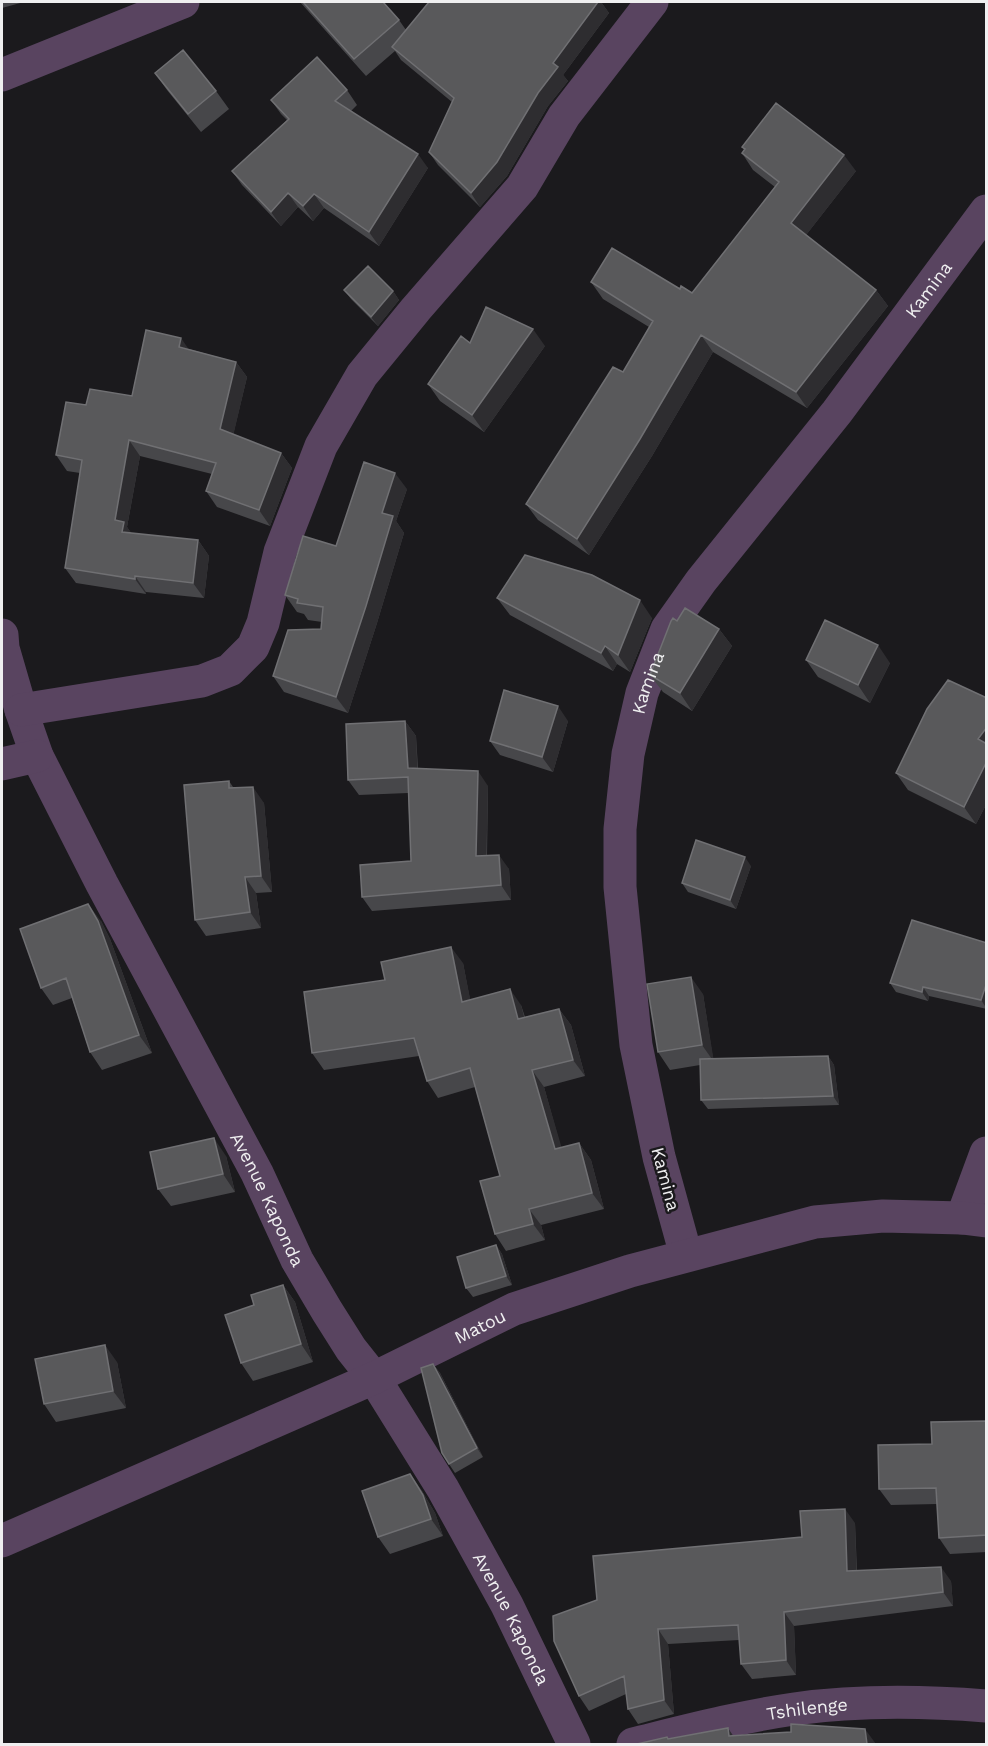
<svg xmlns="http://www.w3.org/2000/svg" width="988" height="1746" font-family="'Work Sans',sans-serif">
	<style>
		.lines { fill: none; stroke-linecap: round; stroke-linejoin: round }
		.minor { stroke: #594460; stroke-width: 33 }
		.wall { fill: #47474a }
		.shaded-wall { fill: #2e2d30 }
		.building { fill: #59595b; stroke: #707073; stroke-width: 1.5 }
		.labels { text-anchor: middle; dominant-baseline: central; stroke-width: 5; stroke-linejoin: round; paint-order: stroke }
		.street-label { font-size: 18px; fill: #efeff0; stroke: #1b1a1d }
	</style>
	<rect width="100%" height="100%" fill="#1b1a1d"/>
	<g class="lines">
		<g class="minor">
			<path d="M2 75 183 2"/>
			<path id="s1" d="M2 635 3 648 21 710 37 756 102 884 257 1173 297 1260 327 1311 351 1349 374 1378 443 1489 507 1605 574 1744"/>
			<path d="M21 710 202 681 230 670 253 647 263 623 280 552 321 446 362 375 416 309 522 187 564 116 652 2"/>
			<path d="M2 764 37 756"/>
			<path d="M962 1218 986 1153"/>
			<path id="s2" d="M686 1255 659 1157 636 1045 620 887V829L628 754 642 693 667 629 701 581 837 412 986 211"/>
			<path id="s3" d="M2 1541 374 1378 514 1309 630 1271 815 1222 883 1216 962 1218 986 1221"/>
			<path id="s4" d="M633 1744C686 1731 739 1717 794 1709 858 1700 923 1701 986 1706"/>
		</g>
	</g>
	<path class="wall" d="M2 2H24L2 8Z
		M300 2H383L399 20 406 30 429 2H601L609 13 563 75 568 81 548 106 507 176 480 207 438 165 429 152 452 102 401 60 395 51 366 76Z
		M155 73 216 91 229 109 201 132 167 90Z
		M347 90 357 105 351 111 428 168 379 246 324 208 313 221 298 207 281 226 242 185 232 171 287 120 281 114 271 100Z
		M742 147 856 171 806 235 876 290 888 306 807 408 713 352 652 456 589 555 538 520 526 504 623 372 649 327 603 299 591 282 680 289 692 293 775 187 753 170 742 153 744 150Z
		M344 290 393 291 399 300 378 326 351 299Z
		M545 346 484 432 440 401 428 384Z
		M189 349 236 362 247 377 233 435 281 453 292 468 270 526 217 507 206 491 212 474 140 456 127 527 131 533 198 540 209 556 204 598 146 592V594L76 583 65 568 80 473 67 471 56 455 86 405 132 396Z
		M407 489 396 521 404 533 377 623 348 713 284 692 273 676 321 629 322 622 308 620 304 614 297 612 285 595 336 546Z
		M497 598 652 618 630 672 617 664 613 671 510 615Z
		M677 621 719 629 732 646 692 711 663 692 650 675Z
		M806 660 890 663 870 703 818 677Z
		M987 698V803L976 824 908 790 896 773Z
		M405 721 416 736 418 768 488 786 487 856 509 869 511 900 372 911 362 897 411 861 408 793 359 795 348 780Z
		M568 721 553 772 500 755 490 741Z
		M229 781 233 787 264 803 272 892 256 893 261 928 206 936 195 920Z
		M751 866 736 909 688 892 682 883Z
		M101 921 110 939 152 1053 102 1070 90 1052 72 998 53 1005 41 988Z
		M987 943V1009L929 996 928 1001 896 992 890 983Z
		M463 963 470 1000 521 1005 525 1017 559 1009 571 1025 585 1076 544 1087 561 1148 579 1143 591 1160 604 1209 541 1225 545 1240 506 1251 495 1234 500 1176 475 1087 438 1098 427 1081 419 1056 324 1070 312 1053 385 980Z
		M703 994 713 1059 828 1056 834 1065 839 1105 708 1109 701 1100 700 1065 670 1070 658 1052Z
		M226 1156 235 1192 171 1206 158 1189Z
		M496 1245 502 1254 512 1285 473 1297 466 1288Z
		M283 1285 295 1302 313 1362 253 1381 241 1363 254 1305Z
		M117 1362 126 1408 56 1422 44 1404Z
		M433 1364 440 1373 483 1457 455 1473 449 1464Z
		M987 1421V1552L950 1554 939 1538 937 1504 891 1505 879 1489 932 1444Z
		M410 1474 422 1491 435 1513 443 1536 390 1554 378 1537Z
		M855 1523 857 1571 951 1581 953 1606 794 1626 796 1675 752 1679 741 1664 739 1640 668 1644 674 1714 638 1724 628 1709 626 1694 589 1711 579 1696 554 1641 802 1537Z"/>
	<path class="shaded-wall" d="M598 2H601L609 13 563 75 568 81 548 106 507 176 480 207 471 193 553 63Z
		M418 154 428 168 379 246 369 232Z
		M844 155 856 171 803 239 791 223Z
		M288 193 298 207 281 226 271 212Z
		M314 194 324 208 313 221 303 206Z
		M876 290 888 306 807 408 796 392Z
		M393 291 399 300 378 326 371 317Z
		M533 329 545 346 484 432 472 415Z
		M701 335 713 352 652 456 589 555 577 539Z
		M181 338 192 354 179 347Z
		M236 362 247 377 231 445 220 429Z
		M129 440 140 456 127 527 134 537 133 547 115 520Z
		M281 453 292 468 270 526 259 510Z
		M395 473 407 489 396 521 404 533 377 623 348 713 336 697 382 513Z
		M198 540 209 556 204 598 193 583Z
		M135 576 146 592V594L135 579Z
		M640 600 652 618 630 672 618 655Z
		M719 629 732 646 692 711 680 693Z
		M878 645 890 663 870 703 858 685Z
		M605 646 617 664 613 671 601 653Z
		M558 706 568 721 553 772 542 757Z
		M405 721 416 736 418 783 408 768Z
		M987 727V751L978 739Z
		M987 761V803L976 824 964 807Z
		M478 771 488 786 486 871 476 856Z
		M253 787 264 803 272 892 261 876Z
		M499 855 509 869 511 900 501 885Z
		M745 857 751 866 736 909 730 900Z
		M245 877 256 893 261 928 250 912Z
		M88 904 101 921 110 939 152 1053 139 1035Z
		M451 947 463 963 474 1018 462 1002Z
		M691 977 703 994 714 1062 702 1045Z
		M987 982V1009L981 1000Z
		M923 987 929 996 928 1001 922 992Z
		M510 989 521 1005 529 1036 518 1019Z
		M559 1009 571 1025 585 1076 573 1060Z
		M828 1056 834 1065 839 1105 833 1096Z
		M532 1070 544 1087 567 1166 555 1149Z
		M214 1138 226 1156 235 1192 223 1174Z
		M579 1143 591 1160 604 1209 592 1193Z
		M529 1209 541 1225 545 1240 533 1224Z
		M496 1245 502 1254 512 1285 506 1276Z
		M283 1285 295 1302 313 1362 301 1344Z
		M105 1345 117 1362 126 1408 113 1391Z
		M433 1364 440 1373 483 1457 477 1448Z
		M410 1474 422 1491 435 1513 443 1536 431 1519Z
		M845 1509 855 1523 857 1586 847 1571Z
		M941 1567 951 1581 953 1606 943 1592Z
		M784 1612 794 1626 796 1675 786 1660Z
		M658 1629 668 1644 674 1714 664 1700Z
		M728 1728 738 1743 729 1736Z
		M865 1729 876 1744H867Z"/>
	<path class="building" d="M303 2H383L399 20 354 59Z
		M429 2H598L553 63 558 67 538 93 497 162 471 193 429 152 454 98 392 47Z
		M183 50 216 91 188 114 155 73Z
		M317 57 347 90 335 101 418 154 369 232 314 194 303 206 288 193 271 212 232 171 289 119 271 100Z
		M776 103 844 155 791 223 876 290 796 392 701 335 640 439 577 539 526 504 613 367 623 372 653 321 591 282 612 248 680 289 681 286 692 293 779 182 742 153 745 149 742 147Z
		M368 266 393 291 371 317 344 290Z
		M486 307 533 329 472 415 428 384 461 336 470 343Z
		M146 330 181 338 179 347 236 362 220 429 281 453 259 510 206 491 216 463 129 440 115 520 124 522 122 532 198 540 193 583 135 576V579L65 568 82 460 56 455 66 402 86 405 90 389 132 396Z
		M364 462 395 473 382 513 393 516 366 606 336 697 273 676 288 630 321 629 323 607 297 603 298 599 285 595 303 536 336 546Z
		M525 555 592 575 640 600 618 655 605 646 601 653 497 598Z
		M685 608 719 629 680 693 650 675 671 621 673 618 677 621Z
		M825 620 878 645 858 685 806 660Z
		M948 680 987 698V727L978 739 987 744V761L964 807 896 773 927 709Z
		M504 690 558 706 542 757 490 741Z
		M405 721 408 768 478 771 476 856 499 855 501 885 362 897 360 865 411 861 408 777 348 780 346 724Z
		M229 781V788L253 787 261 876 245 877 250 912 195 920 184 785Z
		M696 840 745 857 730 900 682 883Z
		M88 904 98 921 139 1035 90 1052 66 978 41 988 20 929Z
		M912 920 987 943V982L981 1000 923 987 922 992 890 983Z
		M451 947 462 1002 510 989 518 1019 559 1009 573 1060 532 1070 555 1149 579 1143 592 1193 529 1209 533 1224 495 1234 480 1181 500 1176 470 1068 427 1081 414 1038 312 1053 304 992 385 980 381 962Z
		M691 977 702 1045 658 1052 647 984Z
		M828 1056 833 1096 701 1100 700 1059Z
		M214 1138 223 1174 158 1189 150 1152Z
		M496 1245 506 1276 466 1288 457 1257Z
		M283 1285 301 1344 241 1363 225 1315 254 1305 251 1295Z
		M105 1345 113 1391 44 1404 35 1359Z
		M433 1364 477 1448 449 1464 442 1453 421 1368Z
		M987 1421V1535L939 1538 936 1488 879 1489 878 1445 932 1444 931 1422Z
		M410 1474 423 1495 431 1519 378 1537 362 1491Z
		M845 1509 847 1571 941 1567 943 1592 784 1612 786 1660 741 1664 738 1625 658 1629 664 1700 628 1709 624 1676 579 1696 554 1641 553 1616 597 1600 593 1556 802 1537 800 1511Z
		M791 1724 865 1729 867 1744H637L667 1737 668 1739 728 1728 729 1736 791 1732Z"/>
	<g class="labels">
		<g class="street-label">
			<text stroke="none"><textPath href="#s2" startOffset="1068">Kamina</textPath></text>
			<text stroke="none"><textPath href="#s2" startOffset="582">Kamina</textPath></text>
			<text transform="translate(666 1179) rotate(75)">Kamina</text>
			<text stroke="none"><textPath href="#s1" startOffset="626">Avenue Kaponda</textPath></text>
			<text stroke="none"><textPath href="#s3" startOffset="524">Matou</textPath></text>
			<text stroke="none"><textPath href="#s1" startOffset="1112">Avenue Kaponda</textPath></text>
			<text stroke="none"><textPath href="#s4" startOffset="178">Tshilenge</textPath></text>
		</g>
	</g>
	<rect width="988" height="1746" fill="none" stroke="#efeff0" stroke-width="6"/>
</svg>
